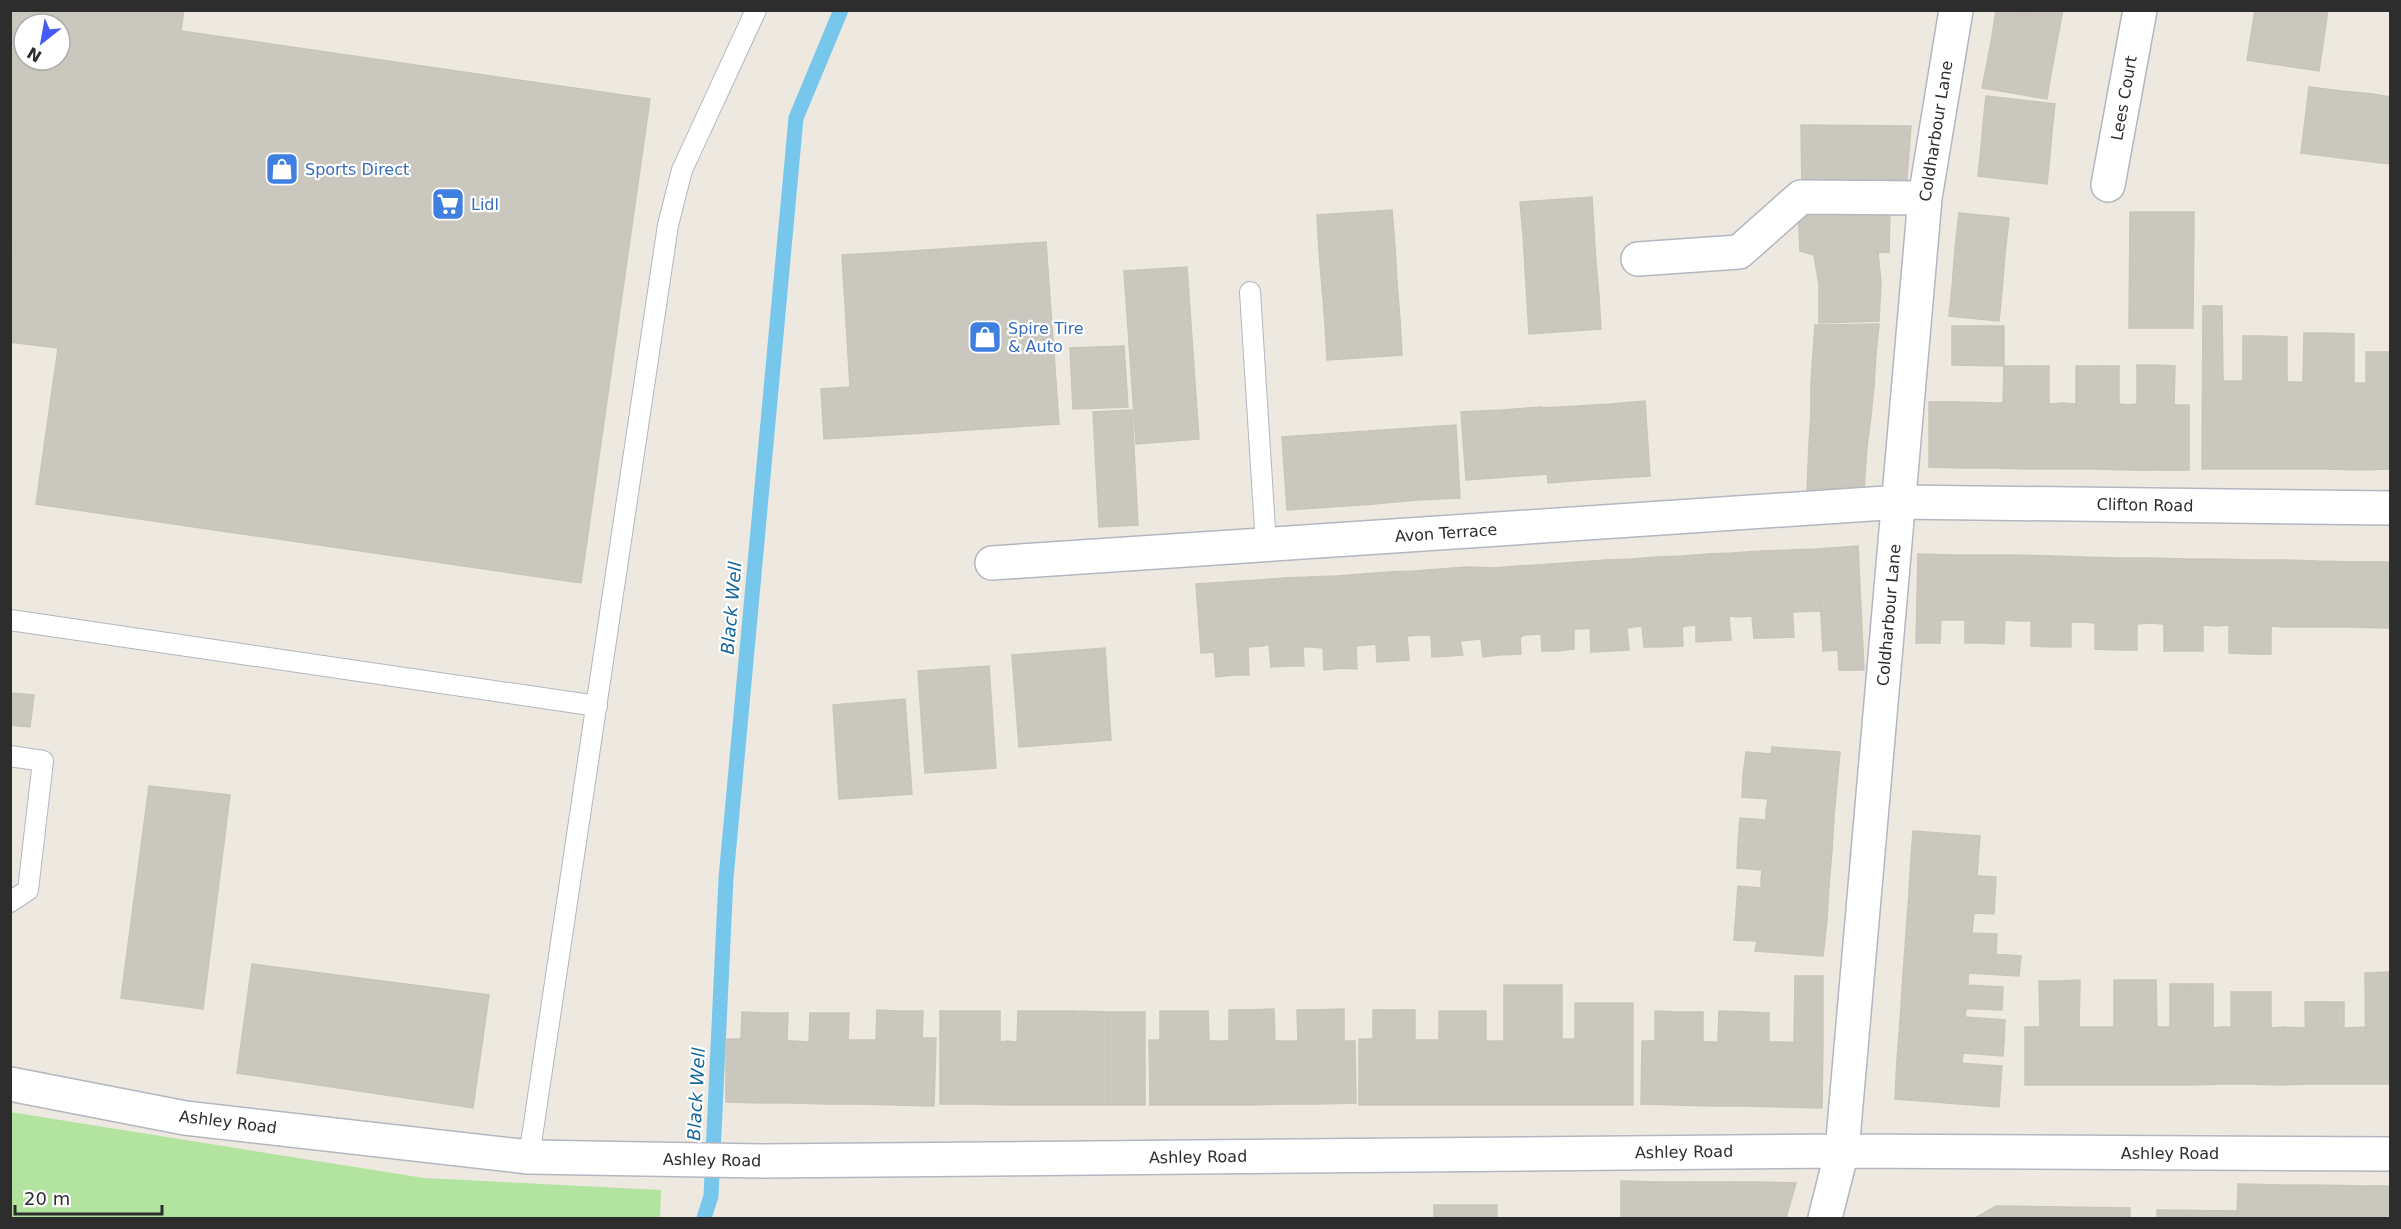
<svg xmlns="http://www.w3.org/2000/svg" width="2401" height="1229" font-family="'DejaVu Sans',sans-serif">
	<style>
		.green { fill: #b2e39f }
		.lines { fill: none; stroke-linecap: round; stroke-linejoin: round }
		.stream { stroke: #77c7ec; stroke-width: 15 }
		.building { fill: #cac7be; stroke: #cac5ba; stroke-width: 1.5 }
		.service-casing { stroke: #b3b6c0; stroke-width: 22 }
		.minor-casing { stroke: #b3b6c0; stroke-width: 36 }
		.service { stroke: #fff; stroke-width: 20 }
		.minor { stroke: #fff; stroke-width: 33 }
		.labels { text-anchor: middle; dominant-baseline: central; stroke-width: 4.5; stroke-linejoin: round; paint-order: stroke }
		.street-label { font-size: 16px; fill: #2d2d2d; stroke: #fff }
		.shop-label { font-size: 16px; fill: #366cbe; stroke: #fff; text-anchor: start }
		.water-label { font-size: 18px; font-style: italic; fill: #11669d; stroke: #fff }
	</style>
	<rect width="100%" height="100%" fill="#eee9e0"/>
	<path class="green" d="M10 1112 424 1178 661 1190 660 1218H11Z"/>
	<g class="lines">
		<path class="stream" d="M704 1218 711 1196 726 878 796 118 841 10"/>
	</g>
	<path class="building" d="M10 10H49L47 24H24V60H42L10 280Z
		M49 10H184L181 31 650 99 581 583 36 504 58 348 10 342V280L42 60H60V24H47Z
		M1996 10 2061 20 2056 47 1992 36Z
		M2007 10H2063L2061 20Z
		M2255 10H2328L2319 71 2247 60Z
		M1992 36 2056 47 2051 74 1987 63Z
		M1987 63 2051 74 2047 99 1982 88Z
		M2309 87 2341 91 2333 157 2301 153Z
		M2341 91 2373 94 2365 161 2333 157Z
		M2373 94 2390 97V164L2365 161Z
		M1986 96 2055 104 2052 132 1983 124Z
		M1983 124 2052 132 2050 156 1981 148Z
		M1801 125 1911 126 1906 191H1802Z
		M1981 148 2050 156 2047 184 1978 176Z
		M1592 197 1594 230 1523 235 1520 202Z
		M1890 209 1889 252 1814 255 1800 251 1798 211Z
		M1392 210 1395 246 1319 251 1317 215Z
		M2130 212H2194L2193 328H2129Z
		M1959 213 2009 218 2005 254 1955 249Z
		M1594 230 1596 263 1525 268 1523 235Z
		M1046 242 1059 424 924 433 911 251Z
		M1395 246 1397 283 1322 287 1319 251Z
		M1955 249 2005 254 2002 291 1952 287Z
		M911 251 924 433 824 439 821 389 850 387 842 255Z
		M1878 252 1881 283 1819 285 1814 255Z
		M1596 263 1599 296 1527 301 1525 268Z
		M1187 267 1199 439 1136 444 1124 271Z
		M1397 283 1400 319 1325 323 1322 287Z
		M1881 283 1879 321 1819 323V285Z
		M1952 287 2002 291 1999 321 1949 316Z
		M1599 296 1601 329 1529 334 1527 301Z
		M2203 306H2222L2223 381H2230V469H2202Z
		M1400 319 1402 355 1327 360 1325 323Z
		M1879 324 1876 354 1813 353 1815 325Z
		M1952 326H2004V366L1952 365Z
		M2304 333H2328L2327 469H2294V382H2303Z
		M2328 333 2354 334V383H2360V470L2327 469Z
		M2243 336H2264L2263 469H2230V381H2243Z
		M2264 336 2287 337V382H2294V469H2263Z
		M1124 346 1128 407 1073 409 1070 348Z
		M2366 352H2390V469L2360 470V383H2366Z
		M1813 353 1876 354 1874 386 1811 383Z
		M2137 365H2156L2155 470H2128V405L2137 404Z
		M2156 365 2175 366 2174 405H2189V470H2155Z
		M2004 366H2027L2026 469 1995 468V403H2003Z
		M2027 366H2049V404L2063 403 2062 469H2026Z
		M2076 366H2097L2096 469H2062L2063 403 2076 404Z
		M2097 366H2119V404L2128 405V470L2096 469Z
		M1811 383 1874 386 1871 416 1811 412Z
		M1645 401 1650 476 1617 478 1611 404Z
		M1929 402H1963V468L1929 467Z
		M1963 402 1995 403V468H1963Z
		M1611 404 1617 478 1584 480 1578 406Z
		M1578 406 1584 480 1548 483 1542 408Z
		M1542 407 1547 474 1507 477 1502 410Z
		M1132 410 1138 525 1099 527 1093 412Z
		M1502 410 1507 477 1466 480 1461 412Z
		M1811 412 1871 416 1867 447 1809 443Z
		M1456 425 1460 498 1417 500 1412 428Z
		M1412 428 1417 500 1374 504 1369 431Z
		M1369 431 1374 504 1330 507 1325 434Z
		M1325 434 1330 507 1287 510 1282 437Z
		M1809 443 1867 447 1864 490 1807 491Z
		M1858 546 1864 670H1839L1838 650 1823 651 1817 549Z
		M1817 549 1820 611 1792 612 1789 550Z
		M1789 550 1794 637 1768 638 1761 551Z
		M1761 551 1768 638H1754L1752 616 1738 617 1733 553Z
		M1733 553 1738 617 1729 616 1731 640 1712 641 1708 554Z
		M1708 554 1712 641 1696 642V625L1686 626 1682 556Z
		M1918 554 1952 555 1951 620H1941L1940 643H1916Z
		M1952 555H1986L1985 643H1965V620H1951Z
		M1986 555H2018L2017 621 2005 620 2004 644 1985 643Z
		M2018 555 2053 556 2052 647 2031 646V621H2017Z
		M1682 556 1686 626 1682 627 1683 646 1663 647 1657 557Z
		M2053 556 2085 557 2084 622H2071V647H2052Z
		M1657 557 1663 647H1644L1642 626 1633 627 1631 559Z
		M2085 557 2118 558 2117 650 2095 649V623L2084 622Z
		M2118 558H2152L2151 623 2137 624V650H2117Z
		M2152 558 2185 559 2183 651H2164V624L2151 623Z
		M1631 559 1633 627 1627 628 1629 650 1610 651 1605 560Z
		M2185 559H2218L2217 626 2203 625V651H2183Z
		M2218 559 2251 560 2250 654 2229 653V625L2217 626Z
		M1605 560 1610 651 1591 652 1590 628 1581 629 1578 562Z
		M2251 560H2285L2284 627 2271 626V654H2250Z
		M2285 560 2318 561 2317 627H2284Z
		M2318 561 2351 562 2350 627H2317Z
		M1578 562 1581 629H1574V649L1557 651 1551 564Z
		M2351 562H2385L2383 628 2350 627Z
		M2385 562H2390V628H2383Z
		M1551 564 1557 651H1542L1541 634 1524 635 1519 566Z
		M1519 566 1524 635 1520 638 1521 654 1498 655 1493 568Z
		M1466 567 1493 568 1498 655 1483 657 1481 639 1470 640Z
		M1466 567 1470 640 1460 641 1463 655 1449 656 1441 569Z
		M1441 569 1449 656 1432 657 1431 635H1420L1415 571Z
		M1415 571 1420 635 1407 636 1409 660 1394 661 1389 572Z
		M1389 572 1394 661 1377 662 1376 644 1367 645 1362 574Z
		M1362 574 1367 645 1356 646 1357 669 1341 668 1337 576Z
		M1337 576 1341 668 1324 670 1323 648 1312 647 1309 577Z
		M1309 577 1312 647H1303L1304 666H1288L1284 578Z
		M1284 578 1288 666 1271 667 1269 644 1262 646 1258 580Z
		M1258 580 1262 646 1248 647 1249 675H1233L1227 582Z
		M1227 582 1233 675 1216 677 1214 652 1201 653 1196 584Z
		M1105 648 1111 740 1019 747 1012 655Z
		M989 666 996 768 925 773 918 671Z
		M10 693 34 695 30 727 10 725Z
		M905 699 912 794 839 799 833 705Z
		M1772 747 1840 752 1837 784 1743 776 1746 752 1771 754Z
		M1743 776 1837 784 1834 816 1766 811 1768 799 1742 797Z
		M149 786 230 795 203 1009 121 998Z
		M1766 811 1834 816 1832 850 1738 845 1740 818 1766 820Z
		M1913 831 1980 836 1977 876 1910 872Z
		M1738 845 1832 850 1829 885 1761 880 1762 870 1737 868Z
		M1910 872 1996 877 1995 898 1909 893Z
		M1761 880 1829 885 1827 920 1736 913 1738 886 1761 888Z
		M1909 893 1995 898 1994 914 1974 913 1973 923 1907 919Z
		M1736 913 1827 920 1823 956 1755 951 1757 941 1734 940Z
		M1907 919 1973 923 1972 933 1997 934 1996 954 1905 948Z
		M1905 948 2021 956 2019 976 1969 973 1968 978 1903 974Z
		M252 964 489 995 473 1108 237 1073Z
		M2389 972 2390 1084H2366L2365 973Z
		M1903 974 1968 978V985L2003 987 2002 1010 1901 1006Z
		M1795 976H1823V1043H1794Z
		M2080 980 2079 1027H2096V1085H2062L2061 981Z
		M2114 980H2130L2131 1085H2096V1027H2114Z
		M2130 980H2156L2157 1027H2163V1085H2131Z
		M2039 981H2061L2062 1085H2025V1027H2040Z
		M2170 984H2191V1085H2163V1027H2170Z
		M2191 984H2213V1028L2222 1027V1084L2191 1085Z
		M1504 985H1529V1105H1493V1041H1504Z
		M1529 985H1562V1105H1529Z
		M2231 992H2249L2250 1084H2222V1027H2231Z
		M2249 992H2271V1028L2283 1027 2282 1085 2250 1084Z
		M2305 1002H2336V1084H2306Z
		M2336 1002H2344V1028L2366 1027V1084H2336Z
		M1575 1003H1592L1593 1105H1562V1039H1575Z
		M1592 1003H1633V1105H1593Z
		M1901 1006 1966 1010 1965 1017 2005 1020 2004 1043 1899 1035Z
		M1274 1009 1275 1041H1282L1283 1104 1251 1105 1250 1010Z
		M1344 1009V1041H1355L1356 1103 1317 1104 1316 1010Z
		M877 1010 896 1011 895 1105 860 1104 861 1040H876Z
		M1229 1010H1250L1251 1105H1218L1217 1041H1229Z
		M1297 1010H1316L1317 1104H1283L1282 1041H1298Z
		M1373 1010H1392V1105H1359V1039H1373Z
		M1392 1010H1415V1040H1424V1105H1392Z
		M896 1011H923L922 1038H936L934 1106 895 1105Z
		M940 1011H973L974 1104H940Z
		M973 1011H1000V1042L1007 1041V1105L974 1104Z
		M1018 1011H1040V1105H1007V1041L1017 1042Z
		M1040 1011H1074L1073 1105H1040Z
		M1074 1011 1108 1012V1105H1073Z
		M1160 1011H1184L1185 1105H1150L1149 1040H1160Z
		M1184 1011H1208L1209 1041H1217L1218 1105H1185Z
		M1439 1011H1461V1105H1424V1040H1439Z
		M1461 1011H1486V1041H1493V1105H1461Z
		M1655 1011 1678 1012 1676 1105 1641 1104 1642 1041H1655Z
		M1719 1011 1749 1012 1748 1106H1712L1714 1042H1718Z
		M742 1012 763 1013 762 1103 726 1102V1039H741Z
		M1108 1012H1145V1105H1108Z
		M1678 1012H1703V1042H1714L1712 1106 1676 1105Z
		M1749 1012 1769 1013V1042H1784L1783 1107 1748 1106Z
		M763 1013H788L787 1041H794L793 1103H762Z
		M810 1013H830L828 1104 793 1103 794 1041 809 1042Z
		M830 1013H849L848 1040H861L860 1104H828Z
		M2283 1027 2305 1028 2306 1084 2282 1085Z
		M1899 1035 2004 1043 2003 1056 1963 1053 1962 1064 1897 1059Z
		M1784 1042 1823 1043 1822 1108 1783 1107Z
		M1897 1059 2002 1066 1999 1107 1895 1099Z
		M1621 1181 1657 1182V1218H1621Z
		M1657 1182H1694V1218H1657Z
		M1694 1182H1731V1218H1694Z
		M1731 1182H1762V1218H1731Z
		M1762 1182 1796 1183 1786 1218H1762Z
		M2238 1184 2281 1185V1218H2237Z
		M2281 1185H2320V1218H2281Z
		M2320 1185 2362 1186V1218H2320Z
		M2362 1186H2390V1218H2362Z
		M1434 1205H1497V1218H1434Z
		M1996 1206 2130 1208V1218H1975Z
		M2157 1210 2237 1211V1218H2157Z"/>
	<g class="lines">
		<g class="service-casing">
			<path id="service" d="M1250 292 1266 545
				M10 620 597 706
				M10 756 43 761 28 890 10 902
				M529 1157 668 225 682 170 756 10"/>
		</g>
		<g class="minor-casing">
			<path id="minor" d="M2108 185 2140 10
				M1638 259 1739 252 1801 197 1925 198
				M992 563 1900 502 2390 508
				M10 1084 185 1118 529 1157 762 1161 1842 1151 2390 1154
				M1825 1218 1842 1151 1925 198 1956 10"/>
		</g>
		<use href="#service" class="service"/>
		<use href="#minor" class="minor"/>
	</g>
	<defs>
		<g id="shop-square" transform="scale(1.725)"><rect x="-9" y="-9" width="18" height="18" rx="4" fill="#3f7fe0" stroke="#fff"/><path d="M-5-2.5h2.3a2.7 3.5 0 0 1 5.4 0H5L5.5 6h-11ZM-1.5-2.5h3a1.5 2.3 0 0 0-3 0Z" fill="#fff"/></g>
		<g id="supermarket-square" transform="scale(1.725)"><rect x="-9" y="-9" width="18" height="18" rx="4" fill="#3f7fe0" stroke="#fff"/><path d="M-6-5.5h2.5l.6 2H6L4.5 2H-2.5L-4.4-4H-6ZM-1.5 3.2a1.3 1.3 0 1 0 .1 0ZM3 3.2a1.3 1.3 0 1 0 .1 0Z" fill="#fff"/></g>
	</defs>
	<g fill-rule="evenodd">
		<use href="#shop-square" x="282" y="169"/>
		<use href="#supermarket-square" x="448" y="204"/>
		<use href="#shop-square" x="985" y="337"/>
	</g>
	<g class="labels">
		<g class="street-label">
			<text transform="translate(2124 98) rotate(-80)">Lees Court</text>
			<text transform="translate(1936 131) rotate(-81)">Coldharbour Lane</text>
			<text transform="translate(2145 505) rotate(1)">Clifton Road</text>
			<text transform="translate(1446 533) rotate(-4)">Avon Terrace</text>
			<text transform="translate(1889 615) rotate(-85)">Coldharbour Lane</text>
			<text transform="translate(228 1122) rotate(7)">Ashley Road</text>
			<text transform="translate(1684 1152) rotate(-1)">Ashley Road</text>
			<text x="2170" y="1153">Ashley Road</text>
			<text transform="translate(1198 1157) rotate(-1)">Ashley Road</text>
			<text transform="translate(712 1160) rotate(1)">Ashley Road</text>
		</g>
		<g class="shop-label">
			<text x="305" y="169">Sports Direct</text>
			<text x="471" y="204">Lidl</text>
			<text x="1008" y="328">Spire Tire<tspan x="1008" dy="18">&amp; Auto</tspan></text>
		</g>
		<g class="water-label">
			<text transform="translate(731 608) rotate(-85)">Black Well</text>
			<text transform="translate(696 1094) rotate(-87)">Black Well</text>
		</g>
	</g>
	<rect width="2401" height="1229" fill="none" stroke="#2d2d2d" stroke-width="24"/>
	<g transform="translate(42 42) rotate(211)"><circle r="28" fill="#ffffff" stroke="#ababab" stroke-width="1.5"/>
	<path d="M0-4.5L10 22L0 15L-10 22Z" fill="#455df6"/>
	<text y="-9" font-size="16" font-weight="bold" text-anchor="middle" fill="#2d2d2d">N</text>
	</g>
	<path d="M15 1205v9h147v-9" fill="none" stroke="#2d2d2d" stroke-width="3"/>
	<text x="24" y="1205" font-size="18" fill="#2d2d2d" stroke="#ffffff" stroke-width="4.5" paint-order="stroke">20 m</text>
</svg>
